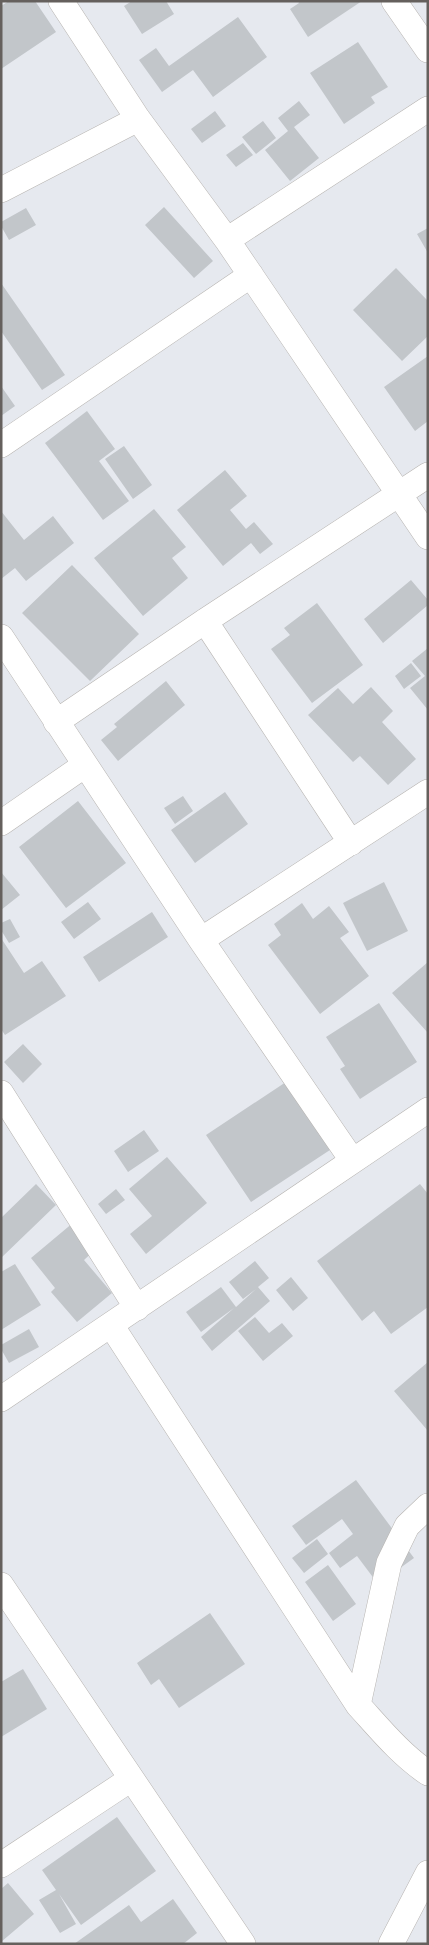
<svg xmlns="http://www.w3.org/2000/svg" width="429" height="1945" font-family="'DM Sans',sans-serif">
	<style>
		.building { fill: #c2c6ca }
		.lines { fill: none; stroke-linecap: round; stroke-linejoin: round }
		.minor-casing { stroke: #b7b4b1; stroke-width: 26 }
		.minor { stroke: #fff; stroke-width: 25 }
	</style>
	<rect width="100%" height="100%" fill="#e6e9ef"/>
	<path class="building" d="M9 1H35L56 32 1 69V6Z
		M132 1H166L174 14 142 34 124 6Z
		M298 1H362L308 37 290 9 299 3Z
		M238 17 267 57 213 97 193 70 162 92 139 60 156 48 169 66Z
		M358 42 388 87 371 97 375 103 344 124 310 73Z
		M299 101 310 115 294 127 319 158 290 181 265 150 288 131 278 118Z
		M215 111 226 126 202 143 191 129Z
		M263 121 276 138 256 154 242 137Z
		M243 143 253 155 236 167 226 155Z
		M164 207 213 261 194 278 145 225Z
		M26 208 36 225 9 240 1 226V222Z
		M428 228V253L417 234Z
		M396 268 428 301V336L402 361 353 310Z
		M1 283 65 375 42 390 1 331Z
		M428 356V421L415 431 384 387Z
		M1 386 15 406 1 416Z
		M87 411 115 449 99 461 129 501 103 520 45 443Z
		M124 446 152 485 133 499 105 459Z
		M225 470 247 496 230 510 246 529 254 522 273 544 260 554 251 543 223 566 177 510Z
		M154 509 186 547 172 558 188 578 143 616 94 558Z
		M1 511 24 540 53 516 74 543 26 581 15 568 1 579Z
		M72 565 139 634 90 681 22 613Z
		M411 580 428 600V605L383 643 364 619Z
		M317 603 363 665 312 703 271 649 290 635 284 628Z
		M428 648V710L410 688 425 676 412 661Z
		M411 663 421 676 404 689 395 676Z
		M166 681 185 705 118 761 101 740 117 727 114 724Z
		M371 687 393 711 382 722 416 759 388 785 360 756 353 762 308 715 338 688 353 704Z
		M225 792 248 824 195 863 171 830Z
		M183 796 193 811 175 824 164 808Z
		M78 801 126 863 66 908 19 847Z
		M1 872 20 895 1 910Z
		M384 882 408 931 367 951 343 903Z
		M88 902 101 919 74 939 61 922Z
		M302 903 313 919 329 906 349 932 340 938 369 976 320 1014 268 945 281 935 274 924Z
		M152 912 168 937 99 982 83 957Z
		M10 919 20 937 9 943 1 930V923Z
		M1 938 24 973 42 961 66 996 5 1035 1 1029Z
		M428 962V1033L392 993Z
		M379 1003 417 1062 360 1099 340 1069 345 1066 326 1037Z
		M23 1044 42 1064 23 1083 4 1062Z
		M289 1080 333 1148 251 1202 206 1135Z
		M144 1130 159 1151 128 1172 114 1151Z
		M167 1157 207 1203 146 1254 130 1234 152 1216 129 1189Z
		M36 1184 56 1205 1 1258V1218Z
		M420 1184 428 1194V1307L391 1334 374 1311 362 1321 317 1261Z
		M116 1189 125 1200 106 1214 98 1204Z
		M74 1222 96 1249 84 1260 112 1293 77 1322 51 1292 55 1288 31 1258Z
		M255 1261 269 1278 258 1287 270 1301 212 1351 201 1337 234 1308 201 1332 186 1312 221 1287 236 1307 256 1289 243 1299 229 1282Z
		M15 1264 41 1305 1 1330V1272Z
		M291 1277 308 1298 293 1311 276 1290Z
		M255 1317 269 1333 282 1323 293 1336 263 1361 238 1331Z
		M29 1329 39 1347 9 1363 1 1349V1345Z
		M428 1362V1431L394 1391Z
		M356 1480 414 1558 378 1584 357 1556 340 1568 329 1553 353 1534 342 1519 306 1545 292 1526Z
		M317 1539 328 1554 304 1573 292 1558Z
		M328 1565 356 1604 333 1621 305 1582Z
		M210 1613 245 1664 179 1708 159 1679 151 1685 137 1663Z
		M23 1669 47 1709 1 1737V1682Z
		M117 1817 156 1871 81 1925 59 1894 76 1924 60 1933 39 1900 56 1890 42 1870Z
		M8 1883 34 1914 1 1942V1889Z
		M173 1899 197 1933 183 1944H74L129 1905 141 1922Z"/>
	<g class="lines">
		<g class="minor-casing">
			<path id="minor" d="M61 1 138 119 227 240 428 537
				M394 1 428 50
				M1 190 138 119
				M227 240 428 109
				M1 445 251 275
				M205 621 351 843
				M1 637 201 940 352 1160
				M56 722 205 621 428 475
				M1 823 85 765
				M201 940 428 792
				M1 1093 137 1308
				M111 1325 358 1705C380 1729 401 1755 428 1773
				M1 1399 428 1110
				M1 1585 243 1944
				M358 1705 389 1563 407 1526 428 1506
				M1 1865 131 1779
				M391 1944 428 1873"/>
		</g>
		<use href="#minor" class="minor"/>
	</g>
	<rect width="429" height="1945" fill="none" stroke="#65605d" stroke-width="5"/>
</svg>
